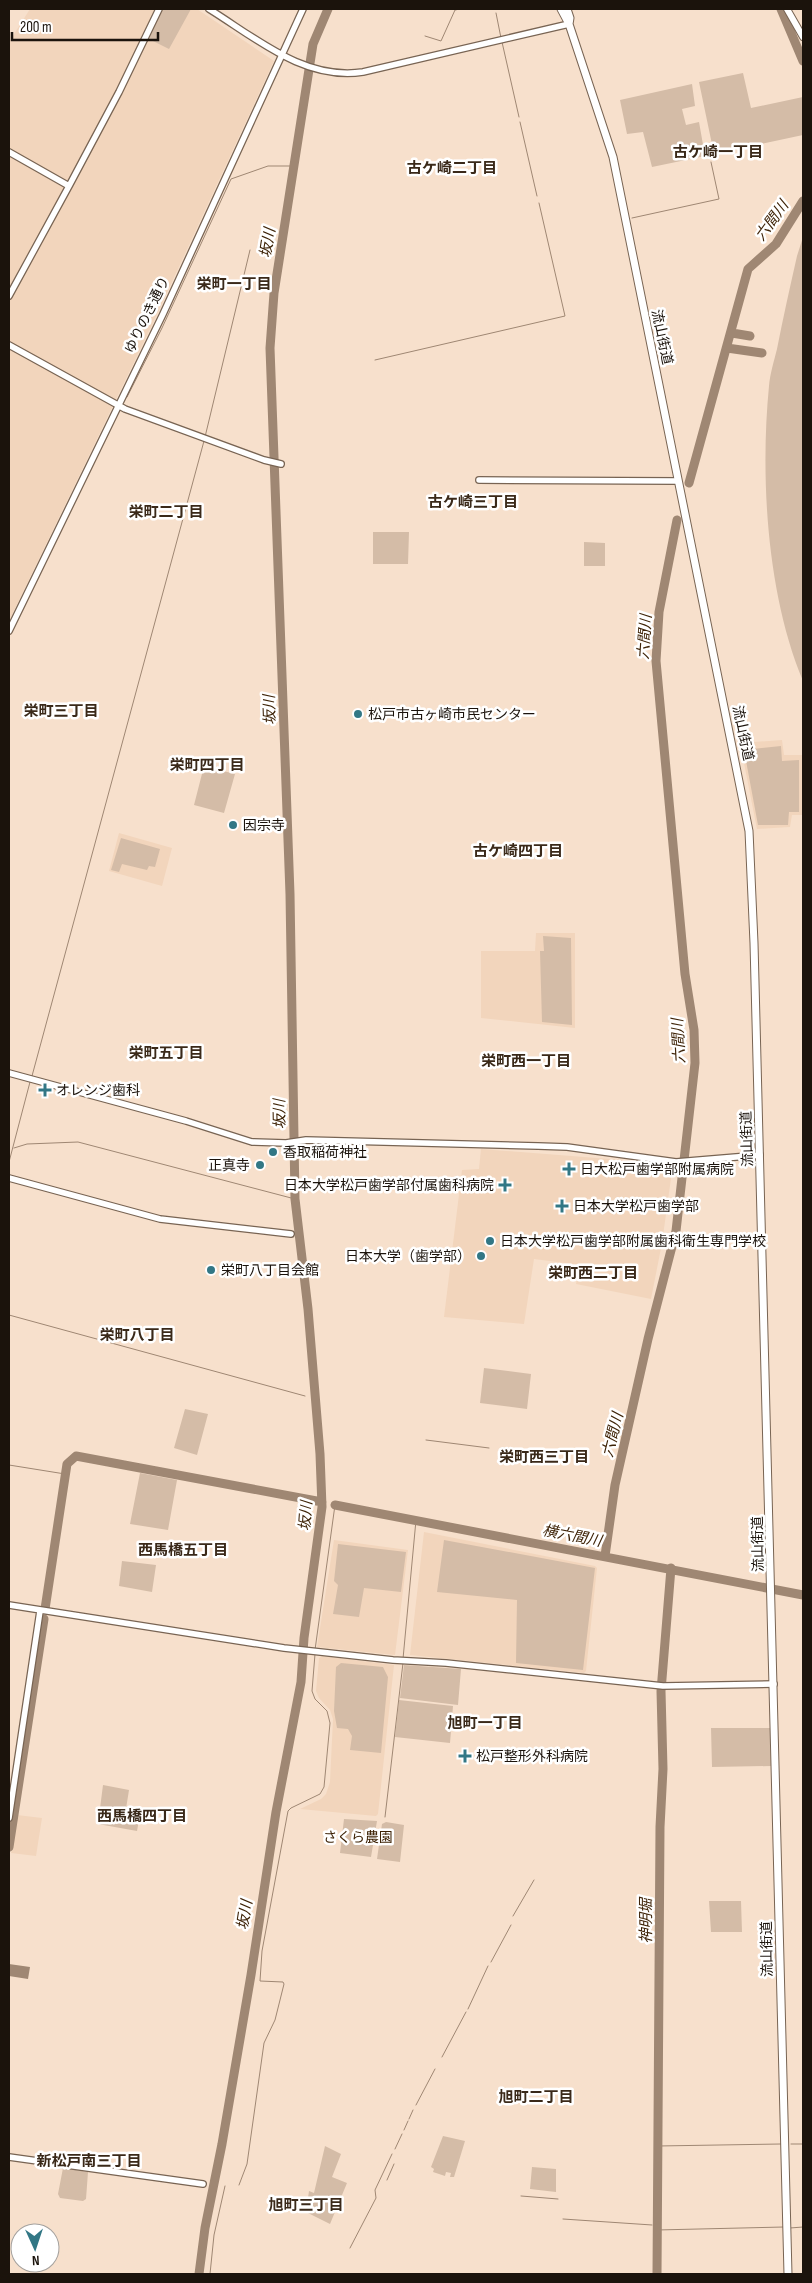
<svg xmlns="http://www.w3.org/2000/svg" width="812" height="2283" font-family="'Sofia Sans Condensed','Noto Sans JP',sans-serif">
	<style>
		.built { fill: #f2d5bc }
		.green { fill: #d4bca7 }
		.water { fill: #9f8773 }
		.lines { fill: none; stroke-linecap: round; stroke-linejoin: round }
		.stream { stroke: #9f8773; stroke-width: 1 }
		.river { stroke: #9f8773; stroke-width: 9 }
		.tertiary-casing { stroke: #786453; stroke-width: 8 }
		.secondary-casing { stroke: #786453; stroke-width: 8 }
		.primary-casing { stroke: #786453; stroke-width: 9 }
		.tertiary { stroke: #fff; stroke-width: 5.5 }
		.secondary { stroke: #fff; stroke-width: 6 }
		.primary { stroke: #fff; stroke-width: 7 }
		.poi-dot { fill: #327785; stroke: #fff; stroke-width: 2 }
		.labels { text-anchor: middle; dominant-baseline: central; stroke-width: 5; stroke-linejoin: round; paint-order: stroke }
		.street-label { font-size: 14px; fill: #1b130c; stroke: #fff }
		.poi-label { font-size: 14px; fill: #1b130c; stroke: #fff; text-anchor: start }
		.park-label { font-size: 14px; fill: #3d2205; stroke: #fff }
		.neighbourhood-label { font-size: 15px; font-weight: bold; fill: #3a2919; stroke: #fff }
		.water-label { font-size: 15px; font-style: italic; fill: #3e2307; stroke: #fff }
	</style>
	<rect width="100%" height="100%" fill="#f7e0cc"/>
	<path class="built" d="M30 9H197L274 61 154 321 9 621V42Z
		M782 740 784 755H803V815H792L790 827 757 829 740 743Z
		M119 833 172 848 162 886 109 871Z
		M536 933H575V1028L481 1018V951H535Z
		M481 1149 673 1164 662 1243 651 1299 576 1284 580 1265 534 1259 524 1324 444 1317 462 1170 479 1169Z
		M424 1532 595 1566 597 1568 586 1671 584 1673 410 1655Z
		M334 1540 408 1550 395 1655 317 1647Z
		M322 1656 394 1665 378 1814 376 1816 300 1809 321 1799 326 1794 330 1782 333 1719 330 1710 319 1698 316 1691 319 1658Z
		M17 1815 42 1818 36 1856 11 1853Z"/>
	<path class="green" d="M163 9H191L169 49 149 39Z
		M743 73 751 108 803 97V135L714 154 699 82Z
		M692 84 695 106 682 109 686 125 699 122 705 156 652 167 643 132 627 134 620 100Z
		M803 237V681C767 595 760 478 769 386 770 374 774 361 777 349 783 318 790 287 797 256Z
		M373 532H409L408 564H373Z
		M584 542 605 543V566H584Z
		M781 746 782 761 799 760V812H789L788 825H758L744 750Z
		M204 766 235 774 224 813 194 805Z
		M121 838 160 849 155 867 149 866 147 870 122 864 119 872 111 870Z
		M543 936 571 938 572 1025 542 1022 540 951H544Z
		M484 1368 531 1374 527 1409 480 1403Z
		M185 1409 208 1414 197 1455 174 1448Z
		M140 1473 177 1480 168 1530 130 1524Z
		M444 1540 595 1568 583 1670 516 1663 517 1600 437 1592Z
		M338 1544 406 1552 401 1592 364 1588 359 1617 333 1614 338 1585 334 1581Z
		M122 1561 156 1565 152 1592 119 1586Z
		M341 1663 383 1667 388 1677 381 1753 350 1750 352 1736 348 1729 337 1728 334 1711 336 1667Z
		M404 1665 461 1669 458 1705 400 1698Z
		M399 1700 453 1706 450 1743 395 1737Z
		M711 1728H770L771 1766 712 1767Z
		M103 1785 129 1790 125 1815 127 1818 139 1820 137 1831 98 1824Z
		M344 1819 377 1821 371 1857 340 1853Z
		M386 1822 404 1825 400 1862 377 1859 382 1824Z
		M709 1901H741L742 1932H711Z
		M443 2136 465 2141 454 2177H450L451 2173 446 2172 445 2176 433 2172 434 2169 431 2167Z
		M325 2146 341 2154 332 2177 347 2183 330 2224 306 2212 309 2191 314 2193Z
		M532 2167 556 2169V2192L530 2189Z
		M63 2168 88 2172 86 2199 83 2201 60 2198 58 2194Z"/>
	<path class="water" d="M9 1964 30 1967 28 1979 9 1976Z"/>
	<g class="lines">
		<path class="stream" d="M496 13 501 38
			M425 36 441 41 455 10 460 9
			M502 42 519 117
			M520 122 537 196
			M632 218 719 199 711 162
			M375 360 565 316 539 203
			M127 397 162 328 231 179 268 166H294
			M205 437 250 250
			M32 1076 204 441
			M14 1148 27 1144 78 1142 295 1199
			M9 1162 30 1082
			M9 1315 305 1396
			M426 1440 489 1448
			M9 1465 65 1474
			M315 1650 335 1505
			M403 1659 416 1520
			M385 1817 403 1663
			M513 1916 534 1880
			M491 1962 511 1925
			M468 2009 488 1966
			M442 2057 466 2012
			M416 2105 435 2069
			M409 2119 413 2110
			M404 2130 408 2121
			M791 2144H803
			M658 2146 781 2144
			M395 2149 402 2134
			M387 2180 394 2164
			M239 2185 247 2164 264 2043 275 2020 284 1984 283 1982 260 1981 262 1951 288 1811 291 1808 320 1794 324 1787 330 1723 327 1711 315 1699 312 1691 315 1654
			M521 2196 558 2199
			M563 2219 652 2225
			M790 2228 803 2227
			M657 2230 784 2227
			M350 2248 376 2198 375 2190 392 2154
			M210 2274 214 2235 225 2186"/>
		<path class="river" d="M781 9 803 61
			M732 333 750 336
			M727 348 762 353
			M689 483 748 269 776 244 803 201
			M335 1505 803 1595
			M605 1556 615 1485 648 1339 676 1231 695 1063 694 1030 685 974 656 661 659 612 677 520
			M45 1609 67 1464 76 1456 322 1502
			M9 1847 44 1619
			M199 2274 205 2228 222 2144 251 1975 276 1812 301 1682 304 1638 322 1507 320 1454 308 1309 295 1199 290 894 270 348 274 293 313 44 328 9
			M657 2274 660 1827 663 1769 661 1691 671 1568"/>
		<g class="tertiary-casing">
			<path id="tertiary" d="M209 9C256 38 304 81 363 72L569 24
				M9 152 69 186 119 92 159 9
				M9 296 69 186
				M9 345 125 409 264 460 281 464
				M479 480 678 481
				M9 631 163 314 303 9
				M9 1073 186 1121 252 1142 286 1143 306 1140 538 1146 567 1147 676 1162 760 1155
				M9 1178 160 1219 291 1234
				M9 1605 284 1648 393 1660 446 1663 663 1686 774 1684
				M9 1818 40 1611
				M9 2157 203 2184"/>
		</g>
		<g class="secondary-casing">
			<path id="secondary" d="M787 9 803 37"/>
		</g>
		<g class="primary-casing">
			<path id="primary" d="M561 9 569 24 613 157 749 831 754 943 788 2274
				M567 9 570 18 569 24"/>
		</g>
		<use href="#tertiary" class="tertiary"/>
		<use href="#secondary" class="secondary"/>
		<use href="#primary" class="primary"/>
	</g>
	<g class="poi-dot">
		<circle cx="358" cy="714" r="5"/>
		<circle cx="233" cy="825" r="5"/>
		<path d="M42.5 1082.5h5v5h5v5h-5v5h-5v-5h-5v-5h5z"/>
		<circle cx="273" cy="1152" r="5"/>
		<circle cx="260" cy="1165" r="5"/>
		<path d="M566.5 1161.5h5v5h5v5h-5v5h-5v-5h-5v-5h5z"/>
		<path d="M502.5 1177.5h5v5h5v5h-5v5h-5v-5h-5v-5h5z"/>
		<path d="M559.5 1198.5h5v5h5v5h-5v5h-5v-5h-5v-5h5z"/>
		<circle cx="490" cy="1241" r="5"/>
		<circle cx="481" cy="1256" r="5"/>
		<circle cx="211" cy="1270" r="5"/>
		<path d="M462.5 1748.5h5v5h5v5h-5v5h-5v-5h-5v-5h5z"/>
	</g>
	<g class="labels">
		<g class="street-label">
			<text transform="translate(147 315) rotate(-64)">ゆりのき通り</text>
			<text transform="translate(662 337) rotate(78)">流山街道</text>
			<text transform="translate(743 733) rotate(78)">流山街道</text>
			<text transform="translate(747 1139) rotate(-92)">流山街道</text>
			<text transform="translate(758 1544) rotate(-91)">流山街道</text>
			<text transform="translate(767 1949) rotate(-91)">流山街道</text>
		</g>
		<g class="poi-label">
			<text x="368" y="714">松戸市古ヶ崎市民センター</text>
			<text x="243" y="825">因宗寺</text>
			<text x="56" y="1090">オレンジ歯科</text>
			<text x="283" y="1152">香取稲荷神社</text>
			<text x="250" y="1165" text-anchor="end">正真寺</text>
			<text x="580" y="1169">日大松戸歯学部附属病院</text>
			<text x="494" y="1185" text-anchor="end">日本大学松戸歯学部付属歯科病院</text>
			<text x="573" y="1206">日本大学松戸歯学部</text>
			<text x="500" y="1241">日本大学松戸歯学部附属歯科衛生専門学校</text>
			<text x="471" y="1256" text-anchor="end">日本大学（歯学部）</text>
			<text x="221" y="1270">栄町八丁目会館</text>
			<text x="476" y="1756">松戸整形外科病院</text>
		</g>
		<g class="park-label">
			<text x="358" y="1837">さくら農園</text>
		</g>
		<g class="neighbourhood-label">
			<text x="718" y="152">古ケ崎一丁目</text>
			<text x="452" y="168">古ケ崎二丁目</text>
			<text x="234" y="284">栄町一丁目</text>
			<text x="473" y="502">古ケ崎三丁目</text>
			<text x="166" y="512">栄町二丁目</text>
			<text x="61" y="711">栄町三丁目</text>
			<text x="207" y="765">栄町四丁目</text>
			<text x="518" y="851">古ケ崎四丁目</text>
			<text x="166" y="1053">栄町五丁目</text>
			<text x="526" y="1061">栄町西一丁目</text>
			<text x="593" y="1273">栄町西二丁目</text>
			<text x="137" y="1335">栄町八丁目</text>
			<text x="544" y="1457">栄町西三丁目</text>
			<text x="183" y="1550">西馬橋五丁目</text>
			<text x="485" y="1723">旭町一丁目</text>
			<text x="142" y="1816">西馬橋四丁目</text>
			<text x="536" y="2097">旭町二丁目</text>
			<text x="89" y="2161">新松戸南三丁目</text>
			<text x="306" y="2205">旭町三丁目</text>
		</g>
		<g class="water-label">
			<text transform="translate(772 221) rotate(-54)">六間川</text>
			<text transform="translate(268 243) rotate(-81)">坂川</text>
			<text transform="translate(645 637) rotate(-86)">六間川</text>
			<text transform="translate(270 710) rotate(-92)">坂川</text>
			<text transform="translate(679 1041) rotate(-93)">六間川</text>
			<text transform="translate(280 1114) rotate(-91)">坂川</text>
			<text transform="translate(613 1435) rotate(-76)">六間川</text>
			<text transform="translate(306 1516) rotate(-86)">坂川</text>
			<text transform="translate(572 1536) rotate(11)">横六間川</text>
			<text transform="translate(245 1915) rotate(-81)">坂川</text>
			<text transform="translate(646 1921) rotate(-90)">神明堀</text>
		</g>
	</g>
	<rect width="812" height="2283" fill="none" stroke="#1b130c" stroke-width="20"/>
	<g transform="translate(35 2248) rotate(177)"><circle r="24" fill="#ffffff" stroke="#a4a19e"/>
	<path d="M0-4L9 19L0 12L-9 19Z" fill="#327785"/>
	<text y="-8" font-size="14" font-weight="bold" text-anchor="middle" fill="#1b130c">N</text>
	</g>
	<path d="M12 32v8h146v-8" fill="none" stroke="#1b130c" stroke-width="2.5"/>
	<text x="20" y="32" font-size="15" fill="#1b130c" stroke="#ffffff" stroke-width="4" paint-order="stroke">200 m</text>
</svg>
